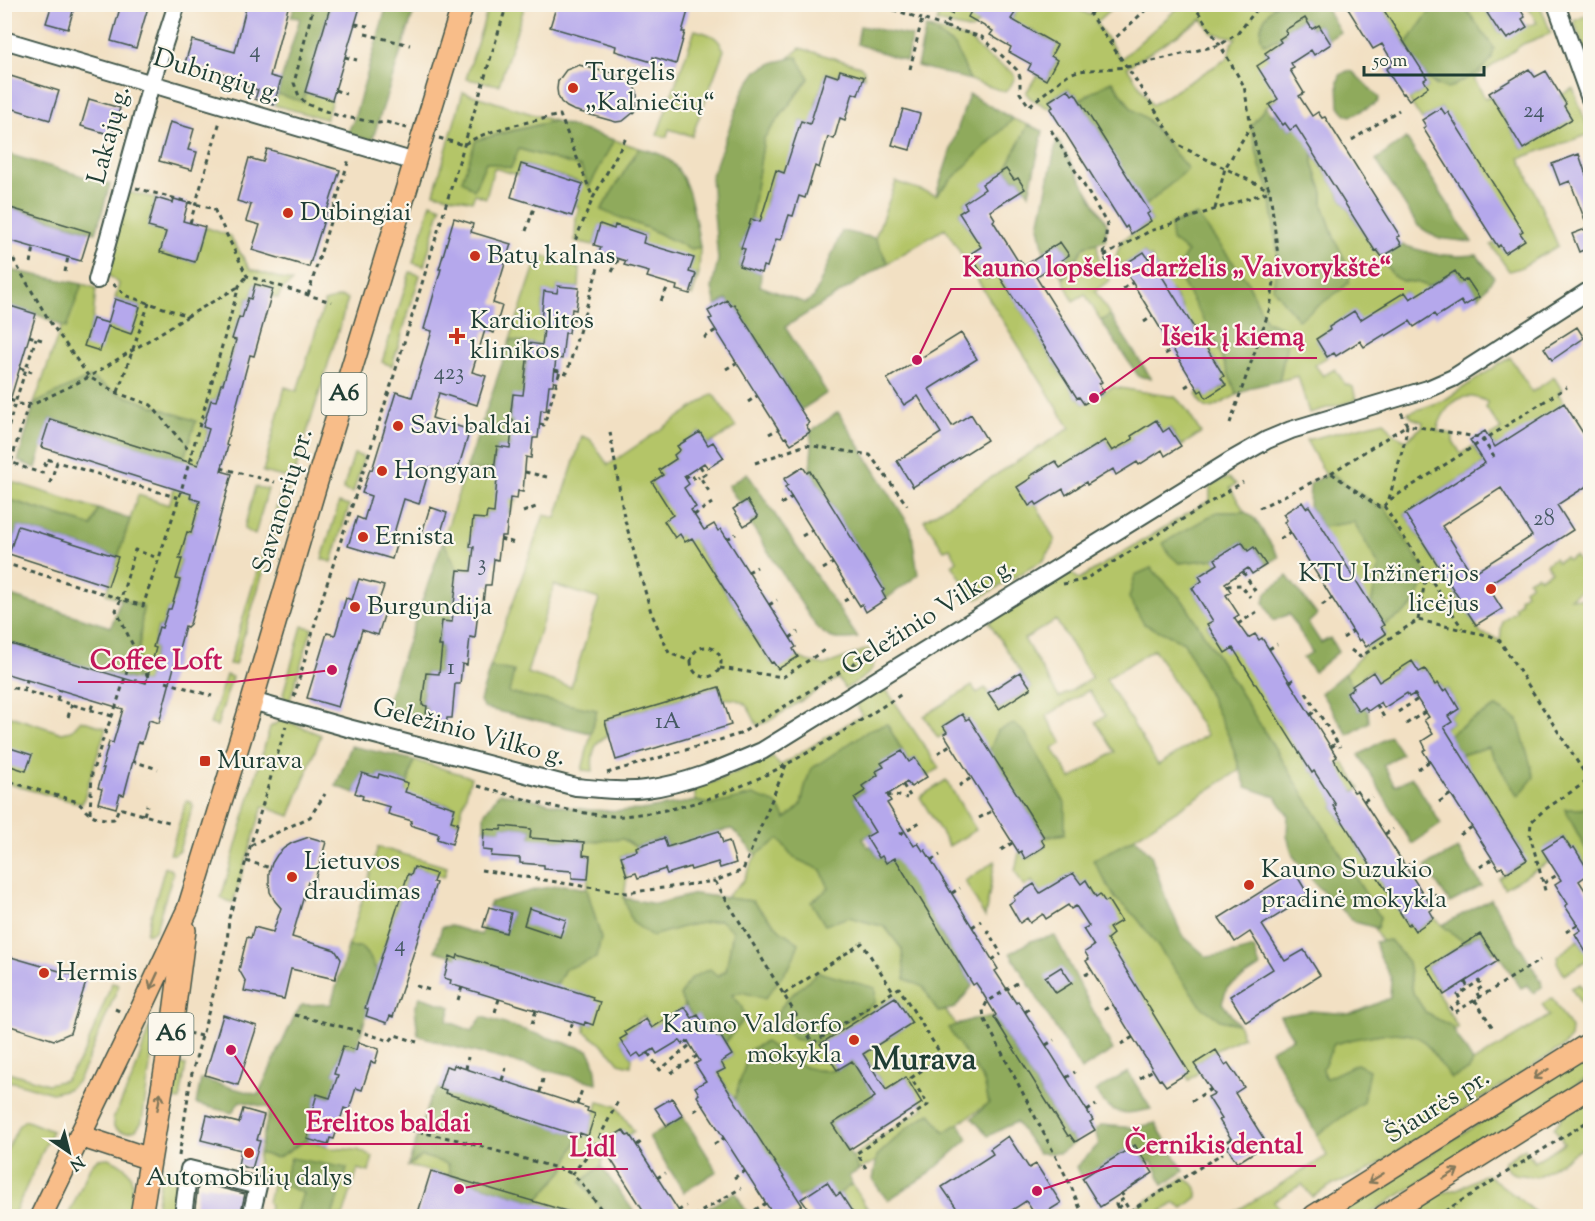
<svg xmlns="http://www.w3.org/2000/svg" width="1595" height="1221" font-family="'Sorts Mill Goudy',serif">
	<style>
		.green { fill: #b4c568; stroke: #6a814e; stroke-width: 1.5; fill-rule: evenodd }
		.forest { fill: #8faa5c; stroke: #577448; stroke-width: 1.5 }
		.building { fill: #b5a8ec; fill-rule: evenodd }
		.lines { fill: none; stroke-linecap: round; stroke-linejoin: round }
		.minor-casing { stroke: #3f5549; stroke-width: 20 }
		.major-casing { stroke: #3f5549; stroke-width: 24 }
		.path { stroke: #3f5549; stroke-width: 3; stroke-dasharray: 4.5 4.5; stroke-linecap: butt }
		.minor { stroke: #fff; stroke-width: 16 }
		.major { stroke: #f8bd89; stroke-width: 21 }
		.oneway { stroke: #81775a }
		.poi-dot { fill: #c8321e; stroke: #fbf7ec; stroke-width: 2 }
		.labels { text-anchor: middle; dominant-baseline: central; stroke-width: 4.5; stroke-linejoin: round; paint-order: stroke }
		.number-label { font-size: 22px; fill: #445862 }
		.shield { fill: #fbf7ec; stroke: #61756b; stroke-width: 1.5 }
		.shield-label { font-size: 24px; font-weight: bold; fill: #1f3d34 }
		.poi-label { font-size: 26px; fill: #1f3d34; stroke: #fbf7ec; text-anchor: start }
		.street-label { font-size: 26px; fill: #1f3d34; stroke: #fbf7ec }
		.district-label { font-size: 32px; font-weight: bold; fill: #1f3d34; stroke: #fbf7ec }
		.leader { fill: none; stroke: #c2185b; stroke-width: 2 }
		.callout-dot { fill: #c2185b; stroke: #fbf7ec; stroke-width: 2 }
		.callout-label { font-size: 27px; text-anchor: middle; font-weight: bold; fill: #c2185b; stroke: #fbf7ec; stroke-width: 4.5; stroke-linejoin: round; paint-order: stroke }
	</style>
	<rect width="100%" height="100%" fill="#fbf7ec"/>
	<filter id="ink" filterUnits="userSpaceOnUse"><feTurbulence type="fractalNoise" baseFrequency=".0167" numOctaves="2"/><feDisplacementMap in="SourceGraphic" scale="12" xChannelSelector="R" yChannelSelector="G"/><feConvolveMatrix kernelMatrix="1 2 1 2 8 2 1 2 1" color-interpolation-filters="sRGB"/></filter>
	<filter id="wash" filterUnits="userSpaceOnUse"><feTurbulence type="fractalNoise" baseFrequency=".008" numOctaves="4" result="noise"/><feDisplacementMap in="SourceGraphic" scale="24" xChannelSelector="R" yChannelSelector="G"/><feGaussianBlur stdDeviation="1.35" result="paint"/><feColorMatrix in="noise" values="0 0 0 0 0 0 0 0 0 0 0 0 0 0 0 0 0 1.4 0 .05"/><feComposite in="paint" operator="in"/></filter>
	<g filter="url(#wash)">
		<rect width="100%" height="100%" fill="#f2e0c3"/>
		<path class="green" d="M967 4 965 8 971 12 979 23 972 30 937 22 942 5Z
			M489 5H525L499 85 466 79Z
			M1008 5H1070L1090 15 1097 5H1116L1096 23 1121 59 1181 5H1276C1269 10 1261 21 1261 30 1260 34 1263 40 1264 44L1279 39 1281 42 1265 53 1269 58 1281 97 1266 106 1251 126 1260 166 1270 191 1278 256 1274 288 1334 237 1323 205V193L1313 164V153L1375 251 1377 250 1393 276 1402 281 1417 282 1429 287 1412 303 1405 292 1380 308 1362 324 1354 312 1329 327 1330 330 1316 339 1327 357 1315 365 1323 376 1335 369 1345 384 1353 387 1356 400 1309 413 1298 376 1279 381 1290 330 1266 321 1247 281 1173 240 1187 252 1215 340 1237 395 1212 408C1203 410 1200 401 1196 394L1202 390 1206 397 1226 386 1221 378 1224 376 1212 356 1201 345 1204 342 1191 323 1189 324 1180 311 1183 309 1171 290 1168 292 1160 279 1163 277 1151 257 1148 258 1144 252 1125 264 1116 263 1115 260 1121 241 1151 221 1147 214 1145 206 1187 170 1147 119 1132 109 1113 81 1079 100 1075 93 1072 95 1068 89 1049 100 1053 107 1050 109 1030 98 1026 93 1037 75 1046 80 1057 60 1051 56 1057 45 1031 30 1010 22 1017 10ZM1202 19 1212 33 1236 38 1232 43 1228 58 1152 105 1127 67Z
			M1380 5H1434L1406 45Z
			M1460 5H1486L1490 11 1487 13 1500 33 1537 23 1527 5H1540L1551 33 1523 44 1474 79 1485 98 1491 96 1523 149 1571 119 1564 106 1561 95 1573 88 1590 134 1520 158 1558 246 1520 268 1509 271 1491 245 1495 243 1498 246 1500 245 1505 252 1445 114 1441 108 1422 120 1409 100 1428 87 1424 80 1427 78 1436 86 1464 6Z
			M1590 14V68L1574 21Z
			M926 27 970 40 986 56 1012 72 1015 77 1010 87 1005 92 970 80 955 46Z
			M695 30C710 34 717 35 724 50L692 136 669 129 667 137 657 135Z
			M800 48 860 66 864 70V77L840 70 838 77 826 73 816 103 814 125 801 121 789 174 776 170 766 200 764 223 751 219 764 138 809 79 797 57 789 58Z
			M305 92 332 100 326 119 274 105 277 94 304 102Z
			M463 92 554 121 497 134 474 190 486 162 519 149 581 167 589 187 614 140 639 148 601 210 647 228 691 249 700 247 699 274 692 296 690 294 696 274 689 272 694 258 642 247 645 234 615 225 614 229 600 225 594 245 575 241 576 217 579 208 575 206 582 183 521 164 518 175 494 168 486 198 475 194 472 201 434 193Z
			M1013 119 1028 125 1006 169 983 184 985 189 964 203 967 208 959 213 971 232 983 246 970 255 983 275 986 274 989 279 1001 272 1002 280 1077 398 1079 397 1084 404 1113 387 1175 397 1184 406 1201 433 1181 446 1170 428 1163 432 1156 421 1132 436 1133 439 1112 451 1105 440 1080 455 1062 471 1055 461 1030 476 1035 502 1055 541 1044 560 978 599 973 597 952 565 957 561 950 548 944 550 924 520 1070 428 945 228 888 263 875 238 896 182 936 195Z
			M127 192 156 198 148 227 166 232 160 252 195 262 205 227 230 236 250 269 292 282 281 291 278 298 271 296 272 289 255 284 251 299 248 298 242 318H239L232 338 236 340 223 384H221L216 401 211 400 203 427 209 429 190 498 205 503 196 514 191 533H187L179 558 182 559 176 578 180 580 175 595 179 597 175 610 168 609 162 628 158 627 153 647 156 648 146 683 136 680 143 606 106 594 138 495 169 505 195 421 117 393 89 378 34 404 61 327 66 328 82 284 96 288 93 319 84 346 108 326 131 333 140 307 115 299 119 284 105 272Z
			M431 203 441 207 424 266 413 263Z
			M1097 243 1099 262 1110 280 1095 291 1110 315 1101 321 1085 294 1073 301 1063 279 1085 246Z
			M539 254 580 269 579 288 558 286 557 293 544 292 541 320 545 321 542 345 510 340Z
			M410 272 420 275 392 366 382 362Z
			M341 297 348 299 294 475 283 477 263 472 285 387 297 391 324 305V302Z
			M1510 357 1532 392 1554 377 1562 390 1558 393 1564 403 1499 454 1489 437 1501 429 1486 408 1487 402C1483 400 1478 397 1473 397 1453 394 1441 415 1437 431L1453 434V441L1461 454 1473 446 1485 463 1405 514 1476 625 1480 633 1491 636 1500 641 1502 621 1516 610 1514 607 1521 601 1519 598 1526 593 1524 589 1531 584 1528 580 1537 575 1540 578 1551 571 1546 564 1554 558 1557 562 1565 557 1568 560 1575 556 1590 576V595L1586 588 1570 598 1590 600V806L1581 809 1565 810 1590 857V873L1574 848 1571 849 1563 837 1545 848 1549 854 1546 856 1549 862 1504 888 1499 878 1524 862 1521 855 1523 853 1461 755 1488 747 1517 796 1496 707 1472 720 1446 736 1442 729 1452 722 1448 716 1459 709 1447 689 1443 691 1439 683 1435 685 1425 669 1419 672 1412 661 1391 674 1380 684 1371 670 1363 675 1364 678 1352 686 1345 673 1360 657 1366 647 1386 634 1381 627 1406 612 1384 506 1379 507 1331 473 1326 475 1306 440 1384 421 1394 434 1406 440 1422 427 1423 422 1412 418 1408 413 1443 401Z
			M713 394 736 427 708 445 700 432 678 446 680 450 674 455 676 459 660 470 663 475 652 482 664 501 678 512 675 537 680 534 685 542 694 536 696 545 771 663 798 657 807 661 825 665 868 649C871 653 875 657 874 662 873 675 854 683 845 689L838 678 767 722 757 725C748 707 746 697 723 699L719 687 605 721 609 735C593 742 591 755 593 771L582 770 597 710 508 693 513 671 490 667 544 515 556 518 582 436 590 439 608 465ZM554 585 599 599 571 687 527 673Z
			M354 454 364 457 353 493 343 490Z
			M466 470H494L493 478 497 479 496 496 517 499 508 514 487 512 486 519 473 518 470 546 474 547 471 571 458 570 443 541Z
			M1229 478 1236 484 1230 488 1245 512H1217L1179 563 1215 559 1218 564 1199 576 1202 581 1192 588 1206 610 1217 618 1207 625 1225 652 1236 646 1279 720 1312 772 1314 771 1319 779 1343 762 1360 788 1354 792 1350 787 1332 798 1336 805 1333 807 1345 826 1348 825 1356 837 1354 840 1408 925 1410 923 1415 931 1434 918 1465 943 1427 967 1439 987 1436 990 1458 1028 1453 1030 1451 1026 1426 1013 1413 993 1408 962 1390 940 1381 941 1373 927 1377 928 1380 917 1183 601 1151 568 1144 624 1184 642 1230 739 1240 770 1124 844 1115 898 1137 918 1220 1020 1238 1024 1243 1037 1216 1050 1198 1062 1199 1072 1189 1080 1143 998 1111 946 1104 940 1113 935C1106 922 1108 907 1100 895L1096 897 1086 881 1081 884 1073 873 1052 886 1042 896 1032 881 1024 887 1015 871 1019 853 1021 851 1026 859 1045 847 1041 839 1065 834 989 752 962 714 943 726 947 732 938 738 924 716 972 686 977 693 985 688 999 709 1031 688 989 622 1070 572 1079 579 1210 500V485L1221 480ZM1056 620 1092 678 1059 698 1024 639ZM1154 649 1207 735 1158 765 1106 679ZM1089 690 1105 716 1096 722 1115 752 1071 779 1053 749 1062 743 1046 716Z
			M13 482 98 509 92 526 7 499Z
			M283 486 288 490 235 665 229 664Z
			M255 487 268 489 255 535 244 529Z
			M339 503 349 506 332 562 322 559Z
			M1354 522 1379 566 1371 605 1368 607 1322 527Z
			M302 626 312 628 289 703 286 700 283 694Z
			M226 675 232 677 217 726 210 724Z
			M881 690 888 692 939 768 927 777 915 758 909 762 887 724 811 769 806 783 801 805 786 819 753 795 712 805 696 801 694 790 773 757 780 766 862 715 856 704Z
			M4 714 62 733 71 731 81 720 106 728 82 804 9 784 5 780Z
			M284 720 321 735 290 816 263 806 233 903 221 898 270 727 278 722Z
			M414 760 471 777 458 823 451 821 455 807 427 799 404 796Z
			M946 780 976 830 949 846 920 797Z
			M186 801 191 802 193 806 179 851 174 854H170Z
			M623 839 636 847 637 851 621 856 627 876 624 898 690 925 720 920 733 931 726 971 680 996 685 1007 664 1020 653 1030 644 1016 636 1021 637 1024 625 1032 627 1035 620 1039 632 1057 631 1066 619 1063C609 1049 599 1041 585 1032V1022L593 1025 592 997 570 990 555 989 565 969 596 958 601 938 587 889 590 856 583 855 584 842Z
			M779 839 794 858 821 870 829 888 849 917 885 927 902 949 903 958 923 986 938 1012 946 1011 956 1025 949 1028 984 1081 989 1103 944 1133 929 1113 906 1129 877 1156 876 1161 859 1170 852 1157 924 1108 906 1077 886 1090 863 1054 911 1023 895 997 821 1044 837 1070H813L793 1062 765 1042 750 1050 734 1100 722 1080 715 1075 725 1069 721 1062 732 1055 725 1043 741 1023V1005L732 995 742 992 799 943 780 930 752 901 725 898 743 881 756 855Z
			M378 847 447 867 444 877 414 867 411 875 408 874 377 971 370 958 361 947H348Z
			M995 861 985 917 965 881Z
			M165 867 172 870 173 874 155 931 149 934 146 933Z
			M1578 940 1585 950 1590 946V958L1564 975 1557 962 1558 956Z
			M112 983 119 985 87 1062 77 1082 68 1089 52 1093 5 1080V1071L48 1084 65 1080 80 1060 86 1049Z
			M1580 984 1586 994 1590 991V1018L1571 988Z
			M1552 998 1571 1029 1570 1038 1564 1046 1364 1173 1330 1186 1312 1197 1302 1184 1274 1201 1284 1216H1228L1327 1156 1317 1135 1363 1102 1357 1064 1325 1080 1323 1068 1334 1044C1354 1039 1404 1025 1422 1040 1431 1048 1443 1068 1451 1078L1468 1071 1473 1062 1549 1016 1542 1004Z
			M149 1028 155 1031 142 1122 136 1130C128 1133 120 1133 114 1127L113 1119 134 1075Z
			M1590 1054V1076L1366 1216H1331Z
			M179 1064 186 1065 180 1100 172 1099Z
			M1590 1099V1143L1537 1177 1514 1174 1504 1165 1505 1161 1525 1148 1534 1162 1564 1143 1554 1128 1563 1116Z
			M598 1102 616 1106 634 1131 627 1136 623 1130 605 1150 601 1166 581 1182 607 1216H585L536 1202 564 1170 580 1133 588 1136Z
			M25 1120 52 1131 13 1216H5V1154L19 1125Z
			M306 1140 330 1148 358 1150 373 1157 369 1172 358 1169 343 1216H332L347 1169 303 1193 296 1216H298H268L270 1206 268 1202 273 1181 255 1177 259 1153 277 1158Z
			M422 1156 448 1164 450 1176 408 1166Z
			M108 1158C141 1170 132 1188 128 1216H68L90 1167 97 1159Z
			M162 1169 184 1174 179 1216H155Z
			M1483 1175H1488L1518 1198 1539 1216H1403L1437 1195 1463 1187Z
			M1183 1178C1192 1182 1198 1186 1197 1197L1183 1208 1175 1203 1154 1216H1122Z
			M852 1184 872 1216H855L840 1193Z"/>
		<path class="forest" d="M1324 4 1340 32 1328 40 1319 25 1312 29 1305 18 1285 30 1287 34 1279 39 1264 44C1255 32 1265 13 1276 5Z
			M1460 4 1464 6 1494 48 1492 58 1479 72 1448 89C1424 82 1419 65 1406 45L1434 5Z
			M295 5H331L305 92 304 102 277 94 300 18 291 17Z
			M387 5H416L372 141 347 134 354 119Z
			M860 26 912 36 906 61 857 44Z
			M926 27 955 46 970 80 917 66Z
			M797 57 809 78 764 138 751 219 741 248 745 249 739 266 761 273 760 286 805 303 814 297 842 231 875 238 888 263 785 327 827 393 801 410 796 403 793 404 788 389 734 304 731 306 727 299 716 306 712 288 718 260 711 177 744 89 757 71 775 62Z
			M1347 71 1353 72 1379 98 1377 103 1351 116 1345 114 1339 106 1338 82 1340 75Z
			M1112 81 1132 109 1147 119 1188 169 1145 206 1079 100Z
			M969 94 1013 119 936 195Z
			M1266 106 1272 115 1275 113 1282 125 1285 123 1290 130 1299 124 1313 153V164L1323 193V205L1334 237 1350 272 1349 282 1342 289 1298 320 1273 288 1278 256 1270 191 1260 166 1251 126Z
			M554 121 614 140 589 187 581 167 519 149 511 168 486 162 474 190 462 180 476 140Z
			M1028 125 1043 131 1029 194 1018 178 1014 180 1006 169Z
			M1406 138 1472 242 1437 238 1418 226 1376 160Z
			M1057 139 1107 224 1105 241 1085 246 1063 278 1054 265 1068 255 1060 242 1044 252 1039 226Z
			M639 148C647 150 658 152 665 157 691 174 695 219 700 247L691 249 647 228 601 210Z
			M4 153 110 184 96 233 5 206Z
			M1197 215 1247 281 1266 321 1290 330 1279 381 1252 387 1237 395 1215 340 1176 271 1187 252 1172 240 1170 225Z
			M1402 245 1434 254 1458 256 1477 255 1494 277 1479 297 1467 280 1462 282 1455 271 1429 287 1417 282 1402 281 1393 276 1382 257Z
			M5 269 82 284 66 328 36 314 7 305 5 313Z
			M1110 315 1151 378 1139 377 1101 321Z
			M510 340 529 343 525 372 526 396 513 395 510 419 513 420 510 448 497 446 494 470H466Z
			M89 377 117 393 196 421 183 461 50 419 36 468 18 461 34 404Z
			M838 412 911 528 918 575 886 599 882 592 884 590 810 471 812 446 810 432Z
			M747 473 858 638C836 640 831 642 815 625L750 523 758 517 747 500 740 504 728 486Z
			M1331 473 1379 507 1384 506 1427 574 1415 604 1406 612 1384 625 1371 605 1379 566 1354 522 1322 527 1309 506 1310 483Z
			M7 499 92 526 98 509 130 519 118 557 18 526 9 554 5 553 4 506Z
			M1217 512H1245L1255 519 1279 557 1266 565 1255 548 1248 551 1242 542 1215 559 1179 563 1169 554 1163 543Z
			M443 541 458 570 454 598 455 622 442 621 439 646H442L439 674 426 673 422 705 427 706 425 723 383 713Z
			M1151 568 1183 601 1380 917 1377 928 1355 922 1318 887 1293 856 1287 836 1288 815 1276 797 1246 787 1230 739 1184 642 1144 624 1129 598 1135 575Z
			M1287 576 1317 615 1308 623 1321 643 1330 638 1338 652 1314 672 1303 658 1312 652 1289 614 1273 621 1264 603 1266 593Z
			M4 594 111 627 121 599 143 606 136 680 119 677 5 642Z
			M490 667 514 671 509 693 597 710 591 733 484 708 480 701Z
			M1345 673 1354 688 1347 693 1359 711 1365 707 1368 711 1369 722 1348 735 1321 693Z
			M1496 707 1518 720 1534 777 1518 797 1488 747 1461 755 1448 735 1472 720Z
			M887 724 902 751 882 763 884 767 876 771 878 775 862 786 865 791 854 798 867 819 877 830 863 839 868 847 871 846 879 858 882 856 886 863 898 856 940 932 952 951 963 962 960 965 973 985 955 1008 938 1012 923 987 905 979 902 949 885 927 849 917 825 925 811 902 829 888 821 870 794 858 779 839 756 855 732 829C708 832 689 841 669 852L664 838 636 847 623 839 584 842 554 840 530 843 531 829 502 826 501 830 484 829V814L499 793 524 797 567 807 590 810 615 811 641 810 696 801 712 805 753 795 777 804 786 819 801 805 806 783 811 769 871 729Z
			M1014 724 1025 733 1065 803V833L1044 837 989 752 998 730Z
			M1390 736 1402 754 1383 765 1395 786 1412 777 1441 824 1412 844 1359 755Z
			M351 746 414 760 408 783 379 774 378 778 362 773 355 793 336 786Z
			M1590 806V857L1565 809H1581Z
			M1135 838 1151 855 1165 896 1182 935 1207 957 1236 953 1254 948 1260 967 1227 988 1222 1003 1238 1024 1220 1020 1202 1007 1137 918 1115 898 1093 860Z
			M1458 849 1482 886 1450 903 1425 866Z
			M563 885 587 889 601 938 596 958 565 969 556 985 435 951 442 927 451 926 481 935 483 927 506 933 511 913 489 907 491 902 538 889Z
			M695 894 752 901 780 930 799 943 791 964 765 999 742 992 732 995 741 1005 745 1017 741 1023 725 1043 720 1035 717 1037C699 1025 689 1016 680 996 688 978 693 976 710 969L718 976 726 971 733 931 720 920 690 925 652 936 632 922 624 898 656 904Z
			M1491 899 1541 981 1542 987 1533 993 1527 985 1521 988 1496 951 1492 953 1480 934 1465 943 1442 925Z
			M1055 936 1113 1050 1081 1070 1010 953 1033 940Z
			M1390 940 1408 962 1413 993 1426 1013 1451 1026 1473 1062 1468 1071 1451 1078C1443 1068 1430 1048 1422 1040 1404 1025 1354 1039 1334 1044L1323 1068 1325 1079 1357 1064 1369 1070 1363 1102 1317 1135 1271 1050 1293 1038 1280 1016 1310 1011 1351 1014 1390 998 1391 978 1379 955 1375 942Z
			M348 947H361L370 958 377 971 365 1008 368 1009 356 1050 343 1046 334 1073 338 1075 330 1098 317 1094 309 1122 312 1123 306 1140 277 1158 259 1153 270 1108 240 1101 232 1113 196 1104 201 1079 258 1095 295 1015 302 1005 331 1004Z
			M818 972 875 988V1003L813 1043 794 1039 783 1028 776 1015 787 999Z
			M420 997 451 1007 447 1021 472 1031 482 1017 588 1050C596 1061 596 1070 597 1083L447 1045 418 1035 415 1008Z
			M994 1017 1068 1136 1070 1135 1075 1142 1060 1153H1038L1016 1122 988 1136 972 1118 989 1103 984 1081 948 1028 973 1019Z
			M765 1042C786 1057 807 1075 835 1070 841 1069 847 1064 852 1061L875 1097 832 1124 848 1150 859 1170 849 1176 852 1184 836 1196 816 1190 797 1198 731 1102 734 1100 750 1050Z
			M1128 1072 1151 1109C1137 1112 1120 1117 1108 1106 1103 1102 1099 1096 1095 1091Z
			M439 1088 579 1136 564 1170 536 1202 450 1176 448 1164 422 1156 408 1166 430 1098Z
			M930 1113 944 1132 959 1123 968 1139 930 1173 888 1200 881 1192 873 1180 877 1156 906 1129Z
			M683 1116 717 1171 684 1192 649 1137Z
			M1155 1123 1184 1171 1163 1185 1157 1170 1151 1161 1146 1163 1135 1145 1082 1178 1076 1167 1099 1144 1095 1130 1102 1125 1135 1128Z
			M291 1158 347 1168 332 1216H296L303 1193 282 1184Z
			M601 1166 637 1216H607L581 1182Z
			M735 1192 749 1216H706L703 1211Z"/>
		<g id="blocks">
			<path class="building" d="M52 4H75L68 29 46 23Z
				M121 4H149L136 48 111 41Z
				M247 4H289L270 76 281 79 274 105 255 99 258 90 234 83 236 77 185 63 192 40 235 52Z
				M331 4H361L332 100 305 92Z
				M557 4H690L682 32H685L676 64 653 57 652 62 615 51 616 46 550 27Z
				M975 4H1008L1017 10 1011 19 1057 45 1051 56 1057 60 1046 80 1028 70 1031 64 1009 52 1011 47 990 35 993 31 968 17Z
				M1345 4H1380L1427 78 1424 80 1428 87 1409 100 1404 93 1402 94 1386 69 1394 64 1382 44 1373 49Z
				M1486 4H1517L1525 17 1522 19 1527 27 1507 39 1502 32 1500 33 1487 13 1490 11Z
				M1305 18 1312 29 1319 25 1331 44 1314 55 1311 50 1291 63 1294 68 1290 70 1304 93 1299 96 1312 116 1318 112 1322 118 1325 117 1400 236 1397 237 1402 245 1382 257 1377 250 1375 251 1296 126 1290 130 1285 123 1283 125 1269 105 1278 99 1257 66 1269 58 1265 53 1281 42 1279 39 1287 34 1285 30Z
				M579 65 609 73V71L628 80 637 91V106L634 112 623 121 616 122 573 110 567 107 561 102 558 96 557 89 558 81 566 70Z
				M1529 69 1535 77 1546 71 1566 104 1564 106 1572 119 1523 149 1489 93Z
				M840 70 864 77 858 95 853 93 845 120 840 118 834 139 828 137 819 168 815 166 805 198 799 196 793 216 789 215 781 240 776 239 767 267 763 266 761 273 739 266 745 249 741 248 751 219 760 222 776 170 784 173 801 121 810 124 826 73 838 77Z
				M4 74 59 91 50 120 4 106Z
				M1068 89 1072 95 1075 93 1150 212 1147 214 1151 221 1131 234 1127 226 1125 228 1050 109 1053 107 1049 101Z
				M89 99 120 108 112 135 81 126Z
				M1441 108 1445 114 1448 112 1523 231 1520 233 1525 240 1505 253 1500 245 1498 247 1423 128 1426 126 1422 120Z
				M903 109 920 114 910 150 892 145Z
				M170 122 194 129 188 150 197 152 192 170 159 161Z
				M267 149 340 170 309 267 252 250 260 225 246 221 251 205 237 201 249 158 263 162Z
				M1579 154 1586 175 1590 174V247L1579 252 1572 234 1588 228 1570 181 1560 185 1552 164Z
				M521 164 583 184 572 216 511 197Z
				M1006 169 1014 180 1018 178 1025 189 990 211 995 219 993 221 1018 261 1020 260 1024 266 1045 253 1044 252 1060 242 1069 255 1036 277 1102 382 1099 384 1104 392 1084 404 1079 397 1077 398 998 274 989 279 986 274 983 275 970 254 981 247 959 213 967 208 964 203 985 189 982 184Z
				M156 198 173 203 174 199 188 203 183 221 205 227 195 262 160 252 166 232 148 227Z
				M4 206 90 232 81 261 4 239Z
				M454 218 473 224 471 232 511 244 493 303 502 306 494 333 485 330 472 372 486 376 477 405 439 393 432 418 470 430 456 475 430 467 419 504 404 499 394 533 399 535 392 559 348 546 357 517 364 520 371 496 362 493 370 469 372 470 396 392 412 397 432 331 424 329 441 269H439Z
				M600 224 614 229 615 225 645 235 643 243 694 258 689 272 696 274 690 294 676 290 677 286 647 277 649 272 624 265 626 261 599 253 601 247 594 245Z
				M1144 252 1148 258 1150 257 1224 376 1221 378 1226 385 1206 398 1202 390 1199 392 1126 272 1128 270 1125 264Z
				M1455 271 1462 282 1467 279 1479 297 1464 306 1461 301 1436 317 1434 314 1414 327 1410 321 1386 336 1385 334 1364 347 1360 341 1336 356 1334 353 1327 357 1316 339 1330 330 1329 327 1354 311 1360 320 1405 292 1410 299Z
				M255 284 273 289 254 356 250 355 226 445 228 446 221 471 232 474 190 624 187 627 185 626 159 723 149 720 142 743 138 742 124 795 120 794 116 808 98 803 102 789 98 788 104 768H102L109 742 113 743 123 709 4 673V642L136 682V680L146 683 156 648 153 647 159 627 162 628 168 609H171L180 580 176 579 182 559H179L187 532 191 533 200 501 190 498 191 494 41 447 50 419 198 465 209 429 203 427 211 400 216 401 221 384H223L236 340 232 339 239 317 242 318 248 298 251 299Z
				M558 286 579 288 576 310 572 309 569 333H565L562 359 556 358 553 385H549L546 411 541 410 538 438H533L531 458 526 457 523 492 518 491 517 499 510 498 506 536H501L498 560 494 559 491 585H485L482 612H478L475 638 470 637 467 665 462 664 460 684H455L452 718H447L446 725 425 723 427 706 422 705 426 673 439 674 442 646H439L442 621 452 622 458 570 471 571 474 547H470L473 518 486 519 487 512 494 513 497 479H493L497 446 510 448 513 420H510L513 394 523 395 529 343 542 345 545 321 541 320 544 291 557 293Z
				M115 299 140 307 131 334 108 326 100 351 84 346 93 319 108 323Z
				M727 300 731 306 734 304 809 423 806 425 810 432 791 444 786 437 784 438 709 319 712 318 708 311Z
				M7 305 36 314 8 407H4V313Z
				M1577 327 1584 338 1552 360 1544 348Z
				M961 333 977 359 929 389 952 426 971 414 987 440 913 487 897 461 941 433 918 396 904 405 887 379Z
				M1564 403 1590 444V484L1557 505 1573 530 1487 585 1502 609 1476 625 1405 514 1485 463 1470 440 1485 431 1495 447ZM1501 488 1532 536 1472 574 1442 526Z
				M1156 420 1163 432 1169 428 1181 446 1165 456 1162 450 1139 465 1137 462 1116 475 1113 469 1087 485 1086 482 1066 495 1063 489 1037 505 1035 502 1029 506 1017 487 1031 478 1030 476 1055 461 1060 468 1105 440 1112 451 1133 439 1131 436Z
				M700 432 708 445 713 442 724 458 708 468 704 463 684 476 689 484 684 488 696 507 691 510 704 530 714 524 718 531 721 529 796 647 793 649 798 657 778 669 773 662 771 663 692 538 685 542 680 534 675 538 664 521 673 515 652 482 663 475 659 470 676 459 674 455 680 450 677 446Z
				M803 467 807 473 810 471 884 590 882 592 886 599 866 612 862 604 860 606 785 487 788 485 784 479Z
				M747 500 758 517 744 526 733 509Z
				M1302 502 1306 508 1309 506 1384 625 1381 627 1386 634 1366 647 1361 639 1359 641 1284 522 1287 520 1283 514Z
				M430 507 447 513 439 538 422 533Z
				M18 526 118 557 108 586 9 554Z
				M1242 542 1248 551 1254 547 1266 565 1252 574 1248 568 1225 583 1231 592 1226 595 1239 615 1234 618 1248 638 1255 634 1259 640 1262 638 1337 757 1334 759 1338 767 1354 792 1357 791 1433 909 1430 911 1434 918 1415 931 1410 923 1408 925 1333 806 1336 805 1314 771 1312 773 1233 648 1225 653 1207 624 1213 621 1192 588 1202 581 1199 576 1218 564 1215 559Z
				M359 579 384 586 377 606 386 609 378 635 362 630 338 707 307 698 327 633 335 635 346 598 352 600Z
				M1412 661 1419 672 1425 669 1435 685 1438 683 1443 691 1447 689 1459 709 1448 716 1452 722 1444 727 1527 860 1506 873 1502 867 1499 869 1423 751 1426 749 1422 741 1433 734 1424 720 1429 717 1414 694 1409 697 1407 693 1384 708 1381 702 1368 711 1365 707 1359 711 1347 693 1354 688 1352 686 1373 672 1379 682Z
				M1020 672 1031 688 999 709 988 693Z
				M719 687 731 725 616 760 605 721Z
				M962 714 966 720 969 718 1044 837 1041 839 1045 846 1025 859 1021 851 1019 853 944 734 947 732 943 726Z
				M7 747 32 755 26 771 4 764V755Z
				M902 751 909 762 915 758 927 777 911 787 907 782 887 795 891 801 887 803 914 846 918 843 923 851 925 850 998 969 995 971 1016 1003 1018 1001 1093 1120 1090 1122 1095 1130 1075 1142 1070 1135 1068 1136 994 1017 996 1015 980 989 976 983 973 985 895 858 886 863 882 856 879 858 866 837 875 832 854 798 865 791 862 786 878 775 876 771 884 767 881 763Z
				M362 773 378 778 379 774 408 783 405 792 455 808 451 821 458 823 452 844 437 839 439 834 410 825 412 821 388 814 390 807 362 799 363 796 355 793Z
				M502 826 531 829 530 838 584 842 583 855 590 856 588 879 572 878V871L544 869V865L520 863V858L491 856 492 851 483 850 484 829 501 830Z
				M719 831 723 843 729 841 736 863 720 868 718 862 691 870 690 867 667 874 665 869 638 878 636 873 627 876 621 856 637 851 636 847 664 838 667 847Z
				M309 837 326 842 314 883 308 882 292 937 335 950 341 959 335 979 291 969 284 999 244 991 246 982 239 970 247 937 251 938 254 927 273 932 281 908 275 901 270 892 269 882V873L272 863 277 855 284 848 292 843Z
				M1563 837 1571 849 1574 847 1590 873 1579 881 1590 898V959L1575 934 1581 930 1565 906 1568 904 1555 884 1561 880 1542 850Z
				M414 867 436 874 433 882 436 883 393 1017 390 1016 387 1023 366 1016 368 1009 365 1008 408 874 411 875Z
				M1294 871 1309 896 1262 925 1285 961 1304 950 1320 975 1246 1022 1230 996 1273 969 1250 932 1235 942 1219 918Z
				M1073 873 1081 884 1086 880 1096 897 1100 894 1105 902 1108 900 1121 921 1109 928 1113 934 1107 939 1189 1072 1166 1086 1161 1079 1159 1080 1086 961 1089 959 1085 952 1094 946 1083 929 1089 926 1076 906 1071 909 1068 905 1046 919 1043 914 1030 923 1027 918 1020 923 1009 904 1015 900 1013 897 1034 884 1040 893Z
				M489 907 511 913 506 933 483 927Z
				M529 908 566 920 560 937 524 925Z
				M1480 934 1498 961 1444 995 1427 967Z
				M4 955 87 979 70 1033 54 1040 4 1024Z
				M458 955 593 997 592 1000 600 1002 593 1025 585 1022 584 1025 450 984 451 980 444 978 450 956 457 959Z
				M1061 967 1072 983 1056 993 1045 977Z
				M895 997 912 1023 863 1054 886 1090 906 1077 922 1103 849 1150 832 1124 875 1097 852 1061 837 1070 820 1044Z
				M685 1007 692 1018 698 1015 708 1031 712 1029 717 1037 720 1035 732 1055 721 1062 725 1069 717 1073 802 1205 784 1216H774L697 1096 699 1094 695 1087 706 1081 695 1064 700 1061 688 1041 682 1044 680 1040 657 1054 654 1049 641 1057 638 1053 632 1057 620 1039 627 1035 625 1032 646 1019 652 1028Z
				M223 1015 257 1026 238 1085 205 1075Z
				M358 1042 379 1049 375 1063 371 1062 362 1090 356 1088 349 1110 344 1108 334 1139 330 1138 328 1145 307 1139 312 1123 309 1122 317 1094 330 1098 338 1075 334 1074 343 1046 356 1050Z
				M1216 1050 1225 1065 1228 1063 1244 1087 1235 1093 1264 1139 1252 1146 1256 1151 1237 1163 1227 1147 1234 1143 1219 1120 1222 1119 1208 1097 1214 1094 1194 1064Z
				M454 1065 588 1108 587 1111 595 1114 588 1136 580 1133 579 1136 445 1093 446 1090 439 1088 446 1066 453 1068Z
				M672 1098 683 1116 667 1126 655 1108Z
				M243 1109 264 1115 257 1140 260 1141 252 1169 238 1165 241 1150 201 1140 207 1115 239 1123Z
				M623 1130 627 1136 630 1135 682 1216H647L601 1144Z
				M1008 1136 1029 1168 1036 1164 1061 1203 1040 1216H1036L1026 1201 1003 1216H962L942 1187 993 1154 990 1149Z
				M1135 1145 1153 1173 1100 1207 1082 1178Z
				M431 1171 573 1213V1216H417Z
				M827 1182 836 1196 840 1193 855 1216H813L801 1199Z
				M198 1185 207 1187V1185L213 1186 245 1194 240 1216H194Z"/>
		</g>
	</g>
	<g filter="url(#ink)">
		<use href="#blocks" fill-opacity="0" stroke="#3f5549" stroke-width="1.5"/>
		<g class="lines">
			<g class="minor-casing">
				<path id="minor" d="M1556 4 1590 99
					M4 40 415 162
					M97 280 151 84 177 4
					M252 701 348 728 576 787C599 789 623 792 646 789 686 784 725 767 762 751L1230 461 1267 440 1291 430 1428 389 1453 378 1590 290
					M183 1216 189 1169 258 1186 251 1216"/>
			</g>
			<g class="major-casing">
				<path id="major" d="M80 1136 150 1159
					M41 1216 137 1018 188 909 252 701 315 488 463 4
					M141 1216 172 1028 185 930
					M1314 1216 1590 1043
					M1384 1216 1590 1087"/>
			</g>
			<path class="path" d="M314 4 294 83 299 96 306 104 339 116 379 123 386 122 407 128
				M876 4 922 19
				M1095 4 1090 15 1127 67 1178 145 1269 190
				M1193 4 1220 45 1244 86 1251 126 1260 166 1270 191 1278 256 1270 308 1230 423
				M355 24 368 26
				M946 27 982 37 1017 70 1020 77V93L1029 106 1067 75 1078 71 1127 67 1220 45 1238 33 1261 4
				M365 34 410 45
				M1110 43 1152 4
				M345 57 357 60
				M910 69 922 19 946 27 955 4
				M335 90 346 94
				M1051 130 1107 224 1104 256 1117 280
				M439 138 463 145C492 127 528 123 560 115L593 198
				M1352 140 1399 110
				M136 188 214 209 247 276 331 302
				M1215 209 1225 168 1251 126
				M190 223 220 121
				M526 231 535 205
				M572 248 593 198 627 136
				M1104 256 1150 231 1270 191
				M13 259 50 322 89 377 117 393 151 405 191 453
				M31 263 34 247
				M65 272 68 257
				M612 272 619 258
				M113 284 127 296 188 316 238 287
				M1123 289 1132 283
				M308 295 349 159
				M661 301 669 284
				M571 318 582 321
				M1144 322 1153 316
				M29 336 42 340
				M704 338 716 330
				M1165 354 1173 349
				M20 368 32 372
				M726 369 736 363
				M555 370 567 373 599 264
				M1185 387 1193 382
				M118 392 149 303
				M10 400 22 405 34 404 89 377 188 316
				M748 402 757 396
				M28 405 11 462 28 469 42 473 47 459 57 462
				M540 424 544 425 560 371
				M610 432 624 517 651 612 669 653 691 661
				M769 434 778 429
				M4 435 12 437
				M4 444 15 403 36 338
				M189 458 199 461
				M4 460 11 462
				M755 463 806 445 870 455 907 505
				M700 466 705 474 700 477 710 493
				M221 468 275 482
				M525 472 547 477
				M1331 473 1407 425 1401 412
				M685 478 691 474 695 480 699 477
				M50 483 57 462 179 498
				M1389 499 1405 440 1407 425 1482 438 1494 457
				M781 504 792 497
				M1384 506 1388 501 1567 387
				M1384 506 1462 628
				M1259 508 1331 473 1379 507 1384 506
				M523 512 536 507
				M694 515 715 501
				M802 536 812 530
				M500 539 515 543
				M727 539 736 534
				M1280 539 1291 532
				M4 563 121 599 135 550 158 558
				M823 569 833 563
				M748 572 757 567
				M1243 572 1256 592
				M1301 572 1311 565
				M1063 584 1084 580 1243 482
				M1227 586 1241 585 1250 597
				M844 601 853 596
				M769 605 777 600
				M1322 605 1332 598
				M1418 620 1426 575
				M1238 624 1258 611
				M790 638 798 632
				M1343 638 1353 631
				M691 662a15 15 0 1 1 30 0a15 15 0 1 1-30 0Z
				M1269 649 1277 644
				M1351 650 1360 657 1418 620 1491 636 1500 641 1589 780 1544 810 1531 822 1530 835 1546 894
				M720 668 783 677 826 649
				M148 677 116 610 121 599 143 606 179 498 239 286 247 276
				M166 682 212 696
				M1290 682 1297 677
				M4 685 112 716
				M24 691 27 680
				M1306 693 1340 747
				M294 697 323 596 392 382 507 4
				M57 700 60 690
				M1377 705 1385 719
				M91 709 94 700
				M1398 712 1418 699 1414 694
				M1310 715 1317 710
				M68 717 72 704
				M1406 724 1425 712
				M1331 747 1337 743
				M938 753 950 745
				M132 761 158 769
				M786 765 743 870 715 881 813 1043 899 988 942 1056 911 1078 928 1105 857 1153 867 1170
				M1418 769 1430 761
				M607 773 740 734 875 650
				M4 776 11 782 75 801C81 804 82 807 86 811 92 817 105 820 114 819L119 808 172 823
				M903 785 910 796
				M478 786C522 798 566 813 612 816 623 817 636 814 648 813 741 800 824 744 902 694
				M959 786 971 778
				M887 796 895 795 907 798
				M1364 801 1372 796
				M1439 802 1451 794
				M90 813 92 773 104 736 116 706 127 671 143 666
				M144 815 147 805
				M979 818 992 811
				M900 834 920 822
				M1385 834 1393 829
				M1460 835 1472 827
				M251 845 310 817 325 794
				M1001 850 1012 843
				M931 860 940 855
				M246 861 271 868
				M1406 867 1414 861
				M1480 867 1492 859
				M481 870 626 893 715 881
				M1544 883 1557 875
				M952 893 960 888
				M1426 899 1436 894
				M972 927 981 921
				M987 930 999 950
				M1566 932 1577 925
				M992 960 1001 954
				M1085 975 1092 971
				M1465 982 1468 988
				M1017 983 987 1002 983 1010 984 1018 1071 1186 1083 1216
				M416 986 433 991
				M784 994 862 943 893 991
				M1479 997 1476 991 1482 987 1479 981 1458 995 1461 1001 1451 1008 1454 1013 1540 960
				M458 1000 462 987
				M1475 1000 1493 1028
				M115 1009 122 1012
				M1104 1010 1113 1004
				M495 1012 499 999
				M1025 1012 1032 1007
				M295 1015 355 1030 390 1041 395 1035 417 1042
				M532 1024 536 1010
				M188 1033 201 1036
				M568 1036 573 1021
				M1121 1044 1133 1037
				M1046 1045 1054 1040
				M648 1053 660 1070 690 1045 687 1041
				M466 1069 468 1057
				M671 1073 697 1056
				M1066 1078 1075 1072
				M1140 1078 1153 1070
				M502 1080 506 1068
				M540 1092 543 1079
				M1192 1101 1211 1089
				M577 1104 582 1090
				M694 1111 703 1105
				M1087 1111 1096 1105
				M401 1128 458 1140 564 1170 572 1174
				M714 1144 724 1138
				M637 1145 644 1140
				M1219 1146 1231 1139
				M179 1156 191 1077 227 943 229 918 286 726
				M657 1178 665 1173
				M734 1178 745 1171
				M1118 1208 1116 1204 1125 1198 1121 1193
				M1118 1208 1125 1203 1130 1211
				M755 1210 766 1203
				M678 1211 686 1206
				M606 1216 581 1182 572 1174 595 1146 618 1101
				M694 1216 741 1188
				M1122 1216 1223 1153
				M1437 1216 1590 1120"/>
			<use href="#minor" class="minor"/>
			<use href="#major" class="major"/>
		</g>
		<defs><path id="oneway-shaft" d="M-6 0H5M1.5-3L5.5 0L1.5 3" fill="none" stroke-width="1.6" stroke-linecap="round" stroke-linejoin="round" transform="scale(1.5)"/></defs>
		<g class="oneway">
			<use href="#oneway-shaft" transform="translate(154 981) rotate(115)"/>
			<use href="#oneway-shaft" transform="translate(1541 1074) rotate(147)"/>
			<use href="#oneway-shaft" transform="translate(159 1101) rotate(-80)"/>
			<use href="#oneway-shaft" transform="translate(1451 1174) rotate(-32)"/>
			<use href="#oneway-shaft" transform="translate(1376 1178) rotate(148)"/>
		</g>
	</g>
	<g class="poi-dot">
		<circle cx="573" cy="88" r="6"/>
		<circle cx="288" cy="213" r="6"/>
		<circle cx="475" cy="256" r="6"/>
		<path d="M454 327h6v6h6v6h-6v6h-6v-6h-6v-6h6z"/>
		<circle cx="398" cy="426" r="6"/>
		<circle cx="382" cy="471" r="6"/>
		<circle cx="363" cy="537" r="6"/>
		<circle cx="1491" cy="589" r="6"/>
		<circle cx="355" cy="607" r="6"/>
		<rect x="199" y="755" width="12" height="12" rx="3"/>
		<circle cx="292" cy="877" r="6"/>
		<circle cx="1249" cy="885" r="6"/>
		<circle cx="44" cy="973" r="6"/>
		<circle cx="854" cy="1040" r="6"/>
		<circle cx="249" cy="1153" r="6"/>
	</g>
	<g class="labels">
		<g class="number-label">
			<text x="255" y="52">4</text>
			<text x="1534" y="112">24</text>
			<text x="449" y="374">423</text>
			<text x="1544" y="520">28</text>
			<text x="482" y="565">3</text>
			<text x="451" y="669">1</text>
			<text x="668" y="723">1A</text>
			<text x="400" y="946">4</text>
		</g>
		<g class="shield">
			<rect x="321.5" y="373" width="45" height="42" rx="4.5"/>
			<rect x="148.5" y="1013" width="45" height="42" rx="4.5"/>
		</g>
		<g class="shield-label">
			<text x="344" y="394">A6</text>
			<text x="171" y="1034">A6</text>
		</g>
		<g class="poi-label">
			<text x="585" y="73">Turgelis<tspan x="585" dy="30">„Kalniečių“</tspan></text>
			<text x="300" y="213">Dubingiai</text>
			<text x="487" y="256">Batų kalnas</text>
			<text x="470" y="321">Kardiolitos<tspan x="470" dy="30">klinikos</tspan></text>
			<text x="410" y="426">Savi baldai</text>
			<text x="394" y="471">Hongyan</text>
			<text x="375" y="537">Ernista</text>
			<text x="1479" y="574" text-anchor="end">KTU Inžinerijos<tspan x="1479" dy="30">licėjus</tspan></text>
			<text x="367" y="607">Burgundija</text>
			<text x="217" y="761">Murava</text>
			<text x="304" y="862">Lietuvos<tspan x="304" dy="30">draudimas</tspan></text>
			<text x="1261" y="870">Kauno Suzukio<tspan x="1261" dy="30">pradinė mokykla</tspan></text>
			<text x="56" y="973">Hermis</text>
			<text x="842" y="1025" text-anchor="end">Kauno Valdorfo<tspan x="842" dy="30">mokykla</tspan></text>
			<text x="249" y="1178" text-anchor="middle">Automobilių dalys</text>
		</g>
		<g class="street-label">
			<text transform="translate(217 77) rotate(17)">Dubingių g.</text>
			<text transform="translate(110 135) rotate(-75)">Lakajų g.</text>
			<text transform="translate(284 501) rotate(-73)">Savanorių pr.</text>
			<text transform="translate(929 617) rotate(-32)">Geležinio Vilko g.</text>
			<text transform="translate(469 733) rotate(15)">Geležinio Vilko g.</text>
			<text transform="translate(1438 1107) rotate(-32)">Šiaurės pr.</text>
		</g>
		<g class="district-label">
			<text x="924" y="1061">Murava</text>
		</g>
	</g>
	<path class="leader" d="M917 360L951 289H1404M1094 398L1150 358H1317M332 670L234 682H78M231 1050L294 1144H482M1037 1191L1113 1166H1316M459 1189L557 1169H628"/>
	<g class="callout-dot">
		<circle cx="917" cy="360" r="6"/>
		<circle cx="1094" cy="398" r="6"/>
		<circle cx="332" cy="670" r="6"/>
		<circle cx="231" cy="1050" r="6"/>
		<circle cx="1037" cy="1191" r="6"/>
		<circle cx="459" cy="1189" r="6"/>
	</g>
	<g class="callout-label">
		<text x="1177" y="276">Kauno lopšelis-darželis „Vaivorykštė“</text>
		<text x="1233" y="345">Išeik į kiemą</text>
		<text x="156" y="669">Coffee Loft</text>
		<text x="388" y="1131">Erelitos baldai</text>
		<text x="1214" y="1153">Černikis dental</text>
		<text x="593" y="1156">Lidl</text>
	</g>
	<rect width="1595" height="1221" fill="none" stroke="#fbf7ec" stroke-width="24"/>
	<g transform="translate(69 1152) rotate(145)" stroke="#fbf7ec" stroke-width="4.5" paint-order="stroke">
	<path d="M0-4.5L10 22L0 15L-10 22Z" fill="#1f3d34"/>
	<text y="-9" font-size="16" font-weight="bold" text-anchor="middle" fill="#1f3d34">N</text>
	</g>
	<path d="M1364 66v9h120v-9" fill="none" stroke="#1f3d34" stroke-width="3"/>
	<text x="1373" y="66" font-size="18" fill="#1f3d34" stroke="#fbf7ec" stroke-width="4.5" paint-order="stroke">50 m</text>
</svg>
